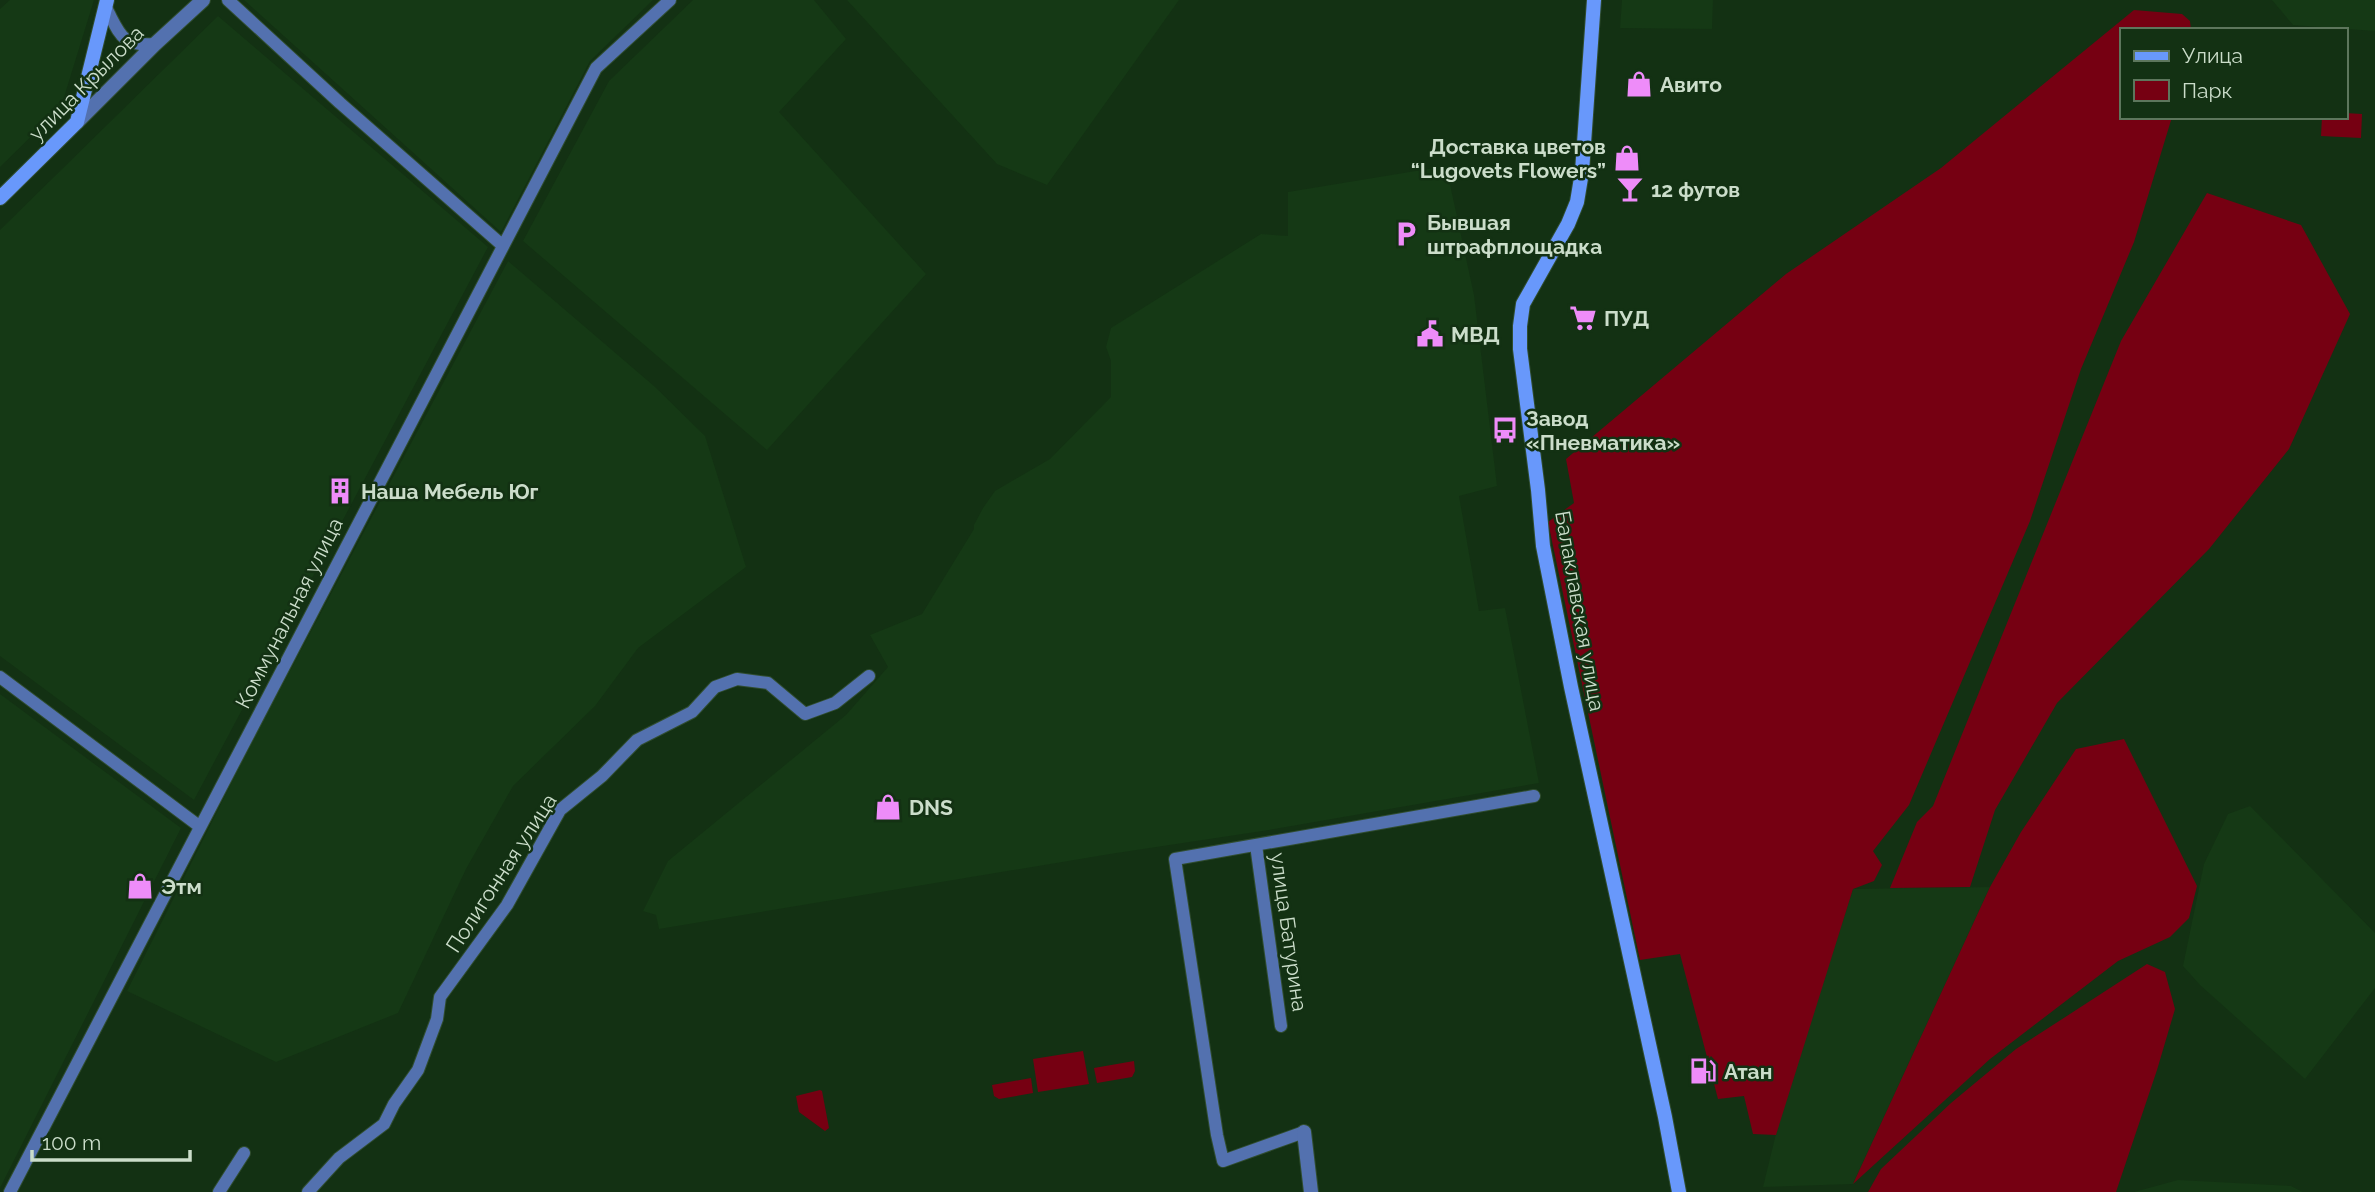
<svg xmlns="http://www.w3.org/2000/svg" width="2375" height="1192" font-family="Raleway,sans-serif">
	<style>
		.built { fill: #153915 }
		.green { fill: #760012 }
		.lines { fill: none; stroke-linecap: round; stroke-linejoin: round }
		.minor-casing { stroke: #304d30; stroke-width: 14 }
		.tertiary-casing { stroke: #304d30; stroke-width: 16 }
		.secondary-casing { stroke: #304d30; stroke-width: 16 }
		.minor { stroke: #5371af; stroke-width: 12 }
		.tertiary { stroke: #5371af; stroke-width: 14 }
		.secondary { stroke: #6898fb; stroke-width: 14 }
		.labels { text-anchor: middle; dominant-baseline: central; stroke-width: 5; stroke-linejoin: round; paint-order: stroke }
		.street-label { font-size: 21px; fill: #cbddca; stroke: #133113 }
		.poi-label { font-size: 21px; font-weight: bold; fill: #cbddca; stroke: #133113; text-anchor: start }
	</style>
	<rect width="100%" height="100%" fill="#133113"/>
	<path class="built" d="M10 0H94L61 107 0 167V9Z
		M244 0H653L590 61 501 232Z
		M693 0H814L846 39 779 112 926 274 767 450 523 241 609 81Z
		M847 0H1179L1047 185 997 164Z
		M1622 0H1713L1712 29 1620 28Z
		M2272 0H2375V31L2293 25Z
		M218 16 488 247 194 800 0 656V230Z
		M1446 166 1474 295 1497 486 1459 496 1479 611 1505 608 1539 783 1269 830 1110 854 659 929 656 915 643 911 668 861 846 715 888 667 870 635 922 614 974 529V525L983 508 995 491 1050 459 1111 397V361L1106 347 1111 328 1261 234 1288 236V192Z
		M508 261 654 386 705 436 746 567 638 648 595 706 513 786 466 869 398 1013 276 1062 127 991 250 746Z
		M0 694 181 828 0 1188Z
		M2250 806 2375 933V988L2305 1079 2200 985 2183 966 2204 864 2228 814Z
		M1990 887 1853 1184 1763 1187 1782 1109 1853 889Z
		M2178 1180 2291 1186 2303 1192H2134Z"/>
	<path class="green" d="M2134 10 2182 14 2190 21 2191 30H2121V117H2172L2134 242 2081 369 2030 521 1909 805 1873 851 1882 865 1874 881 1853 889 1776 1135 1753 1134 1744 1096 1718 1099 1680 954 1640 960 1548 522 1574 503 1566 459 1786 274 1941 168Z
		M2345 113 2362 114 2361 138 2321 136 2322 117H2345Z
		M2207 193 2301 225 2350 314 2289 449 2209 549 2057 703 1995 810 1970 887 1890 888 1917 822 1933 806 2121 341Z
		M2124 739 2197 886 2189 918 2170 937 2118 961 1990 1059 1853 1184 1990 887 2021 832 2076 749Z
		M2147 964 2165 972 2175 1009 2157 1070 2116 1192H1868L1881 1169 1951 1103 2016 1049Z
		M1083 1051 1089 1084 1038 1092 1033 1059Z
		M1134 1061 1135 1071 1132 1077 1097 1083 1094 1068Z
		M1031 1078 1033 1093 999 1099 994 1096 992 1085Z
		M820 1090 822 1091 829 1128 825 1131 799 1112 796 1096Z"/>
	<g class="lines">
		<g class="minor-casing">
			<path id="minor" d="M228 0 340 103 502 245
				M105 6C120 33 120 47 155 44
				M0 677 199 826
				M1256 845 1281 1026
				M1304 1132 1223 1161 1217 1135 1175 859 1534 796
				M10 1192 596 68 670 0
				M219 1192 244 1153
				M308 1192 339 1158 384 1124 394 1104 418 1070 437 1019 440 997 507 905 560 810 602 776 637 740 692 712 715 687 737 679 768 683 805 714 835 703 869 676"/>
		</g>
		<g class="tertiary-casing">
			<path id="tertiary" d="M77 122 155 44 203 0
				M1304 1132 1311 1192"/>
		</g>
		<g class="secondary-casing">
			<path id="secondary" d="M1594 0 1582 172 1577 202 1568 224 1523 304 1520 326V349L1538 490 1543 546 1571 687 1665 1117 1679 1192
				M0 198 77 122 107 0"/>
		</g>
		<use href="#minor" class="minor"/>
		<use href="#tertiary" class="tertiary"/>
		<use href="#secondary" class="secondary"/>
	</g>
	<defs>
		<g id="shop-bare" transform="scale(2.1)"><path d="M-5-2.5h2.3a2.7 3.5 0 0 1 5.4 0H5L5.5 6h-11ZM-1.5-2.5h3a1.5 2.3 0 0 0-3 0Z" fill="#ee8cf9" stroke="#133113" stroke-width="2.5" paint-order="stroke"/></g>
		<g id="bar-bare" transform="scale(2.1)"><path d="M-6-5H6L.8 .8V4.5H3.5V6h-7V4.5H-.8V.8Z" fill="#ee8cf9" stroke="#133113" stroke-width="2.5" paint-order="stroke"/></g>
		<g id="parking-bare" transform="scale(2.1)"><path d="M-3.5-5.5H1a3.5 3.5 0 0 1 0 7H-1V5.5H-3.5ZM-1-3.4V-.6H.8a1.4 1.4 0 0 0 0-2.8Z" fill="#ee8cf9" stroke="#133113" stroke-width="2.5" paint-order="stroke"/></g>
		<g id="supermarket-bare" transform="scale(2.1)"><path d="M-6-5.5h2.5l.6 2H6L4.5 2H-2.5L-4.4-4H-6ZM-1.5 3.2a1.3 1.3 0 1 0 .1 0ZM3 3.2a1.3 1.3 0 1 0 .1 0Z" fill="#ee8cf9" stroke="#133113" stroke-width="2.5" paint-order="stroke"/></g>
		<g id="civic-bare" transform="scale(2.1)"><path d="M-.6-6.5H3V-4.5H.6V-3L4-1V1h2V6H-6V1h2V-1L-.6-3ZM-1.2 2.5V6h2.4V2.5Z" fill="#ee8cf9" stroke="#133113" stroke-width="2.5" paint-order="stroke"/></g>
		<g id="bus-bare" transform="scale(2.1)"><path d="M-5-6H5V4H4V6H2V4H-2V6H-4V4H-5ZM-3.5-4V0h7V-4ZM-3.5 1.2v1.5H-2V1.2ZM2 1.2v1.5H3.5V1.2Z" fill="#ee8cf9" stroke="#133113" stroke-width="2.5" paint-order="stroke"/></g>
		<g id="building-bare" transform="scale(2.1)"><path d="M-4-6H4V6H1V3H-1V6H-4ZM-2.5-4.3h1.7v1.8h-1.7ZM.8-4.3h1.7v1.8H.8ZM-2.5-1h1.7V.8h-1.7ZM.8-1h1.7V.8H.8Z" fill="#ee8cf9" stroke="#133113" stroke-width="2.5" paint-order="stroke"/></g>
		<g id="fuel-bare" transform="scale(2.1)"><path d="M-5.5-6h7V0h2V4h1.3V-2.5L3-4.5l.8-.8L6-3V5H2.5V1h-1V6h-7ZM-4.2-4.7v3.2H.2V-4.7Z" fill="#ee8cf9" stroke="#133113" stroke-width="2.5" paint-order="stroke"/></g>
	</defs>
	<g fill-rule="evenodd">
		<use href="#shop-bare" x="1639" y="84"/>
		<use href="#shop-bare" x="1627" y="158"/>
		<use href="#bar-bare" x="1630" y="189"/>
		<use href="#parking-bare" x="1406" y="234"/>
		<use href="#supermarket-bare" x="1583" y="318"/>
		<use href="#civic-bare" x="1430" y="334"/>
		<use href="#bus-bare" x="1505" y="430"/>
		<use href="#building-bare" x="340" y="491"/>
		<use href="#shop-bare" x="888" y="807"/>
		<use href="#shop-bare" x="140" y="886"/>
		<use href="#fuel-bare" x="1703" y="1071"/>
	</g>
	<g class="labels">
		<g class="street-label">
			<text transform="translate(86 83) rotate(-45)">улица Крылова</text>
			<text transform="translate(1580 611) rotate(80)">Балаклавская улица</text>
			<text transform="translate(289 613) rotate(-63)">Коммунальная улица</text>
			<text transform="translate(501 873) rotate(-57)">Полигонная улица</text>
			<text transform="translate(1289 932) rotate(82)">улица Батурина</text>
		</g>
		<g class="poi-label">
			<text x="1660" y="84">Авито</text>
			<text x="1606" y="146" text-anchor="end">Доставка цветов<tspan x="1606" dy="24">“Lugovets Flowers”</tspan></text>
			<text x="1651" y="189">12 футов</text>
			<text x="1427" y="222">Бывшая<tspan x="1427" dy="24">штрафплощадка</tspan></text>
			<text x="1604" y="318">ПУД</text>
			<text x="1451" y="334">МВД</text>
			<text x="1526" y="418">Завод<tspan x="1526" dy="24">«Пневматика»</tspan></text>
			<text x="361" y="491">Наша Мебель Юг</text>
			<text x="909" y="807">DNS</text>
			<text x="161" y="886">Этм</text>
			<text x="1724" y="1071">Атан</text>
		</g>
	</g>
	<rect x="2120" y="28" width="228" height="91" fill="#133113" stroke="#5d765c" stroke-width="2"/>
	<rect x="2134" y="51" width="35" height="10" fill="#6898fb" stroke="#5d765c" stroke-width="2"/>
	<text x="2182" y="63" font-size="21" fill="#cbddca">Улица</text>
	<rect x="2134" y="80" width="35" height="21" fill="#760012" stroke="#5d765c" stroke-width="2"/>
	<text x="2182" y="98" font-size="21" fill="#cbddca">Парк</text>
	<path d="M32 1150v10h158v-10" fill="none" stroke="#cbddca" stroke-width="3.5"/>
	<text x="42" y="1150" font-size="21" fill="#cbddca" stroke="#133113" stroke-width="5" paint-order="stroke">100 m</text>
</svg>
